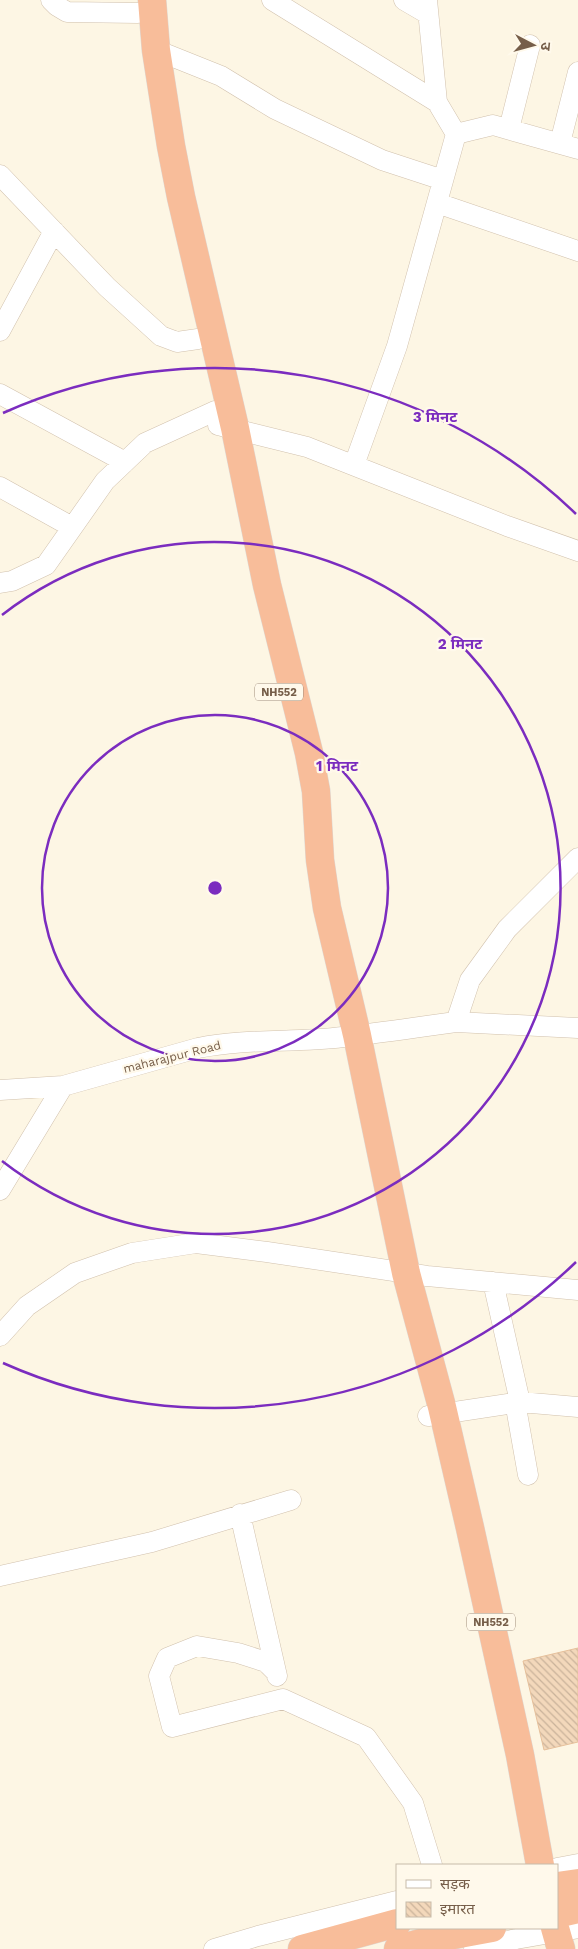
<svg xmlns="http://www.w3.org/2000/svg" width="578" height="1949" font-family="'Work Sans','Noto Sans Devanagari',sans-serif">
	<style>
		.building { fill: url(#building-back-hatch); stroke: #e6c09b }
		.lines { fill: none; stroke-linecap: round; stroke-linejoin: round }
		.minor-casing { stroke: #d1c1ad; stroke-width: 21 }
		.highway-casing { stroke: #ded8d3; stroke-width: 29 }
		.minor { stroke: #fff; stroke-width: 20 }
		.highway { stroke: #f8bd9a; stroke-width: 28 }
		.ring { fill: none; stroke: #7b2cbf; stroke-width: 2.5 }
		.labels { text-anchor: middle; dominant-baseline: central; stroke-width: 4.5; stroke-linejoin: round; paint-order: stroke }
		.shield { fill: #fff9eb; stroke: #9f8c7a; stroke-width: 1 }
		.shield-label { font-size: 11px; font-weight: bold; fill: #765e49 }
		.street-label { font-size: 12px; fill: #765e49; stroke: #fff9eb }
		.centre { fill: #7b2cbf; stroke: #fff9eb; stroke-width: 2.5 }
		.ring-label { font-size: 15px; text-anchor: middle; font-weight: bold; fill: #7b2cbf; stroke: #fff9eb; stroke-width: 4.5; stroke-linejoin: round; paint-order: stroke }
	</style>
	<defs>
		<pattern id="building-back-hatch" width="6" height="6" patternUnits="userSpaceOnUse" patternTransform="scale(1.25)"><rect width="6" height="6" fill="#f3d8bb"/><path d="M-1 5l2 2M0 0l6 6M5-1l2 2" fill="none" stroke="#c9b29a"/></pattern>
	</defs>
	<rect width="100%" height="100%" fill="#fdf6e4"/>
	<path class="building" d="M578 1648V1742L544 1750 523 1661Z"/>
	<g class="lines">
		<g class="minor-casing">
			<path id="minor" d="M51 0 57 6 67 12 138 13
				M272 0 437 102
				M404 0 428 14
				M156 50 221 76 275 109 382 160 443 180
				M509 129 530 45
				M456 134 493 125 578 149
				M560 143 578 72
				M0 175 107 287 161 336 177 342 198 339
				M437 203 578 251
				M0 331 54 231
				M0 394 125 462
				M218 425 307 447 507 526 578 551
				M354 465 397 346 456 134 437 102 427 0
				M0 487 72 527
				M0 583 12 581 46 565 105 481 145 443 215 411
				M456 1022 578 1028
				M0 1090 63 1086 198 1048C247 1038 294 1043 343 1037 380 1033 418 1027 456 1022L470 980 507 929 578 858
				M0 1190 63 1086
				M0 1336 27 1306 75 1273 132 1253 196 1243 267 1252 427 1276 578 1290
				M428 1416 520 1402 493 1282
				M528 1475 517 1413 520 1402 578 1407
				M240 1514 277 1676
				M0 1576 152 1542 291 1500
				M276 1672 266 1662 238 1653 197 1646 167 1658 159 1676 172 1727 283 1699 366 1737 413 1803 432 1865
				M557 1868 578 1864
				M214 1949 258 1936 397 1901
				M474 1949 516 1939 578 1928"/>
		</g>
		<g class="highway-casing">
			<path id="highway" d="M152 0 156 50 171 146 181 197 235 428 267 585 309 753 316 791 320 860 327 908 357 1035 406 1273 442 1407 470 1528 520 1755 540 1865
				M557 1886 578 1883
				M557 1914 578 1909
				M555 1928 561 1949
				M302 1949 397 1923
				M398 1949 443 1937 492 1928"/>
		</g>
		<use href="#minor" class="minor"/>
		<use href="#highway" class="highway"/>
	</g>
	<g class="ring">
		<circle cx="215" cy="888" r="173"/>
		<path d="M2 615A346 346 0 1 1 2 1161"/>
		<path d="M576 1262A520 520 0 0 1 3 1363M3 413A520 520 0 0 1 576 514"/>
	</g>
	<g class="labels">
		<g class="shield">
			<rect x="255" y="683.5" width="48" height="17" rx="4"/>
			<rect x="467" y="1613.5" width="48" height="17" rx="4"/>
		</g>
		<g class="shield-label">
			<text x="279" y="692">NH552</text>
			<text x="491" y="1622">NH552</text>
		</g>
		<g class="street-label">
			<text transform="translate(172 1057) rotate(-14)">maharajpur Road</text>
		</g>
	</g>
	<circle cx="215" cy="888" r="8" class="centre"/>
	<g class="ring-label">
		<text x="435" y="422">3 मिनट</text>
		<text x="460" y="649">2 मिनट</text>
		<text x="337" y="771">1 मिनट</text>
	</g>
	<rect x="396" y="1864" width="162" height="65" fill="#fff9eb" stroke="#c8bbaa"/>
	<rect x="406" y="1880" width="25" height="8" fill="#ffffff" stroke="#c8bbaa"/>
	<text x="440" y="1889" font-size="15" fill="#765e49">सड़क</text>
	<rect x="406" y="1902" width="25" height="15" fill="url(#building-back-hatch)" stroke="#c8bbaa"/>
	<text x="440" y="1914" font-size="15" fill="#765e49">इमारत</text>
	<g transform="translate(533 45) rotate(96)" stroke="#fff9eb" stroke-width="4" paint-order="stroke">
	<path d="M0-4L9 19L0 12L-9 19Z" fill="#765e49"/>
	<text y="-8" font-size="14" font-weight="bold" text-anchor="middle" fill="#765e49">उ</text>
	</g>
</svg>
